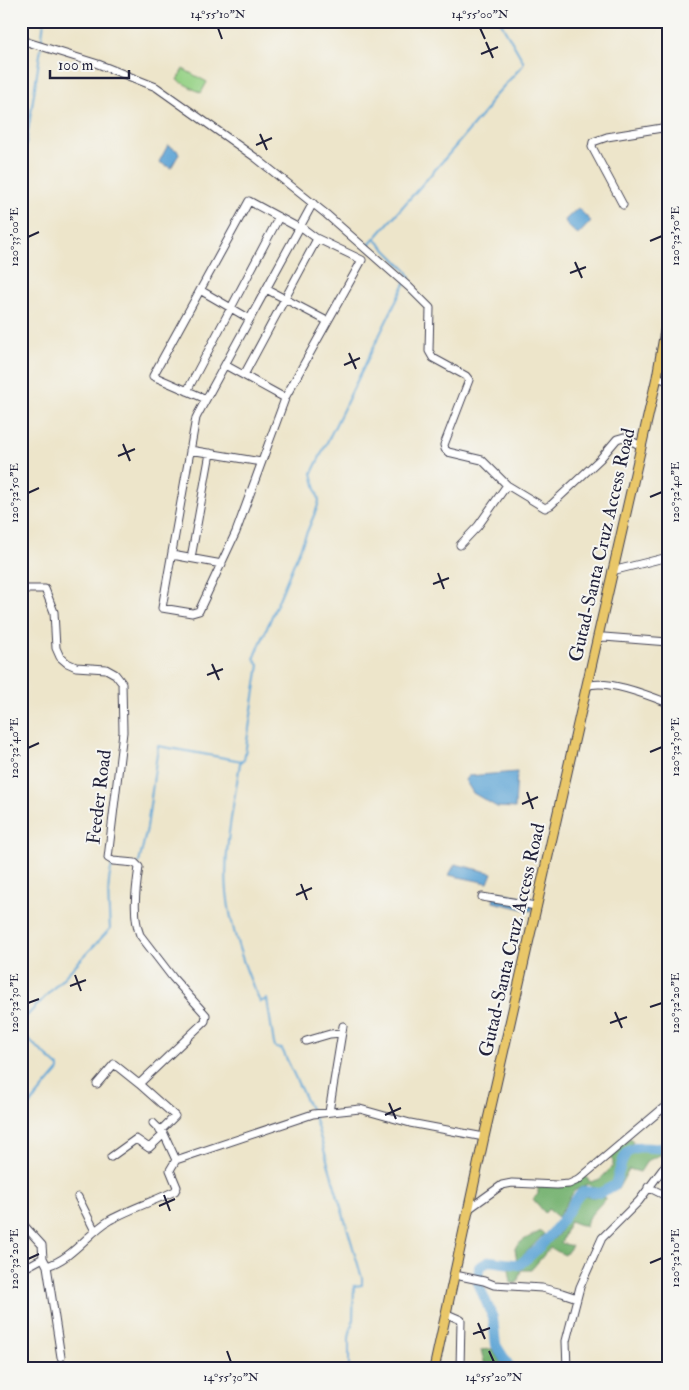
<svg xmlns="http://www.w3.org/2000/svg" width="689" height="1390" font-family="'IM FELL Double Pica',serif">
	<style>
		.green { fill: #96d286; stroke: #5c7a60 }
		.forest { fill: #78b473; stroke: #4d6b57 }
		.water { fill: #60a6d6; stroke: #416488 }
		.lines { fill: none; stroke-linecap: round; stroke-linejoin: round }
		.stream { stroke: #60a6d6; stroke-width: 2 }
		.river { stroke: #60a6d6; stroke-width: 10 }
		.minor-casing { stroke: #403f50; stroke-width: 9 }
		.major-casing { stroke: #403f50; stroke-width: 11 }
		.minor { stroke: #fff; stroke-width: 7 }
		.major { stroke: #e9c769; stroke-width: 9 }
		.ticks { fill: none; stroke: #22223b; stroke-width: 2 }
		.labels { text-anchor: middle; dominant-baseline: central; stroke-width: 4; stroke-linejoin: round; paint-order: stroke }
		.street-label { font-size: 19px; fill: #22223b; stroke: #f6f6f2 }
		.neatline { fill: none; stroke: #22223b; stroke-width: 2 }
		.ticks-label { font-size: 12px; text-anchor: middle; fill: #22223b }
	</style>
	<rect width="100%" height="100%" fill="#f6f6f2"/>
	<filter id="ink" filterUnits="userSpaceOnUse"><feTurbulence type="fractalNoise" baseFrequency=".02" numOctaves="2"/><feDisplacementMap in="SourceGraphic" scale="10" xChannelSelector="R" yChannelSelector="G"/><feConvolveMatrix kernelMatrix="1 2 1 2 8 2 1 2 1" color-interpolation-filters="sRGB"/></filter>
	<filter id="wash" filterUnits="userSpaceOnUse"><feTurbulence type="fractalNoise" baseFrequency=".0096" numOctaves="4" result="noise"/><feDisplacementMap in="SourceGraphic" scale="20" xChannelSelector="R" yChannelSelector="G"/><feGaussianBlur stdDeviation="1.12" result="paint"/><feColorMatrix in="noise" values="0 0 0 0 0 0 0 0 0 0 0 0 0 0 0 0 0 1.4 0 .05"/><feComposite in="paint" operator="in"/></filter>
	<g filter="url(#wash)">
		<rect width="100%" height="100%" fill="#ede5ca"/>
		<path class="green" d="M183 69 207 82 201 93 177 80Z"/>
		<path class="forest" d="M630 1138 633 1142 623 1153 614 1182 599 1191 588 1184 574 1191 558 1217 548 1209 545 1213 533 1199 538 1194V1185L557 1186 584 1176 591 1182 600 1179 613 1166V1161L608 1156Z
			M668 1149V1156L662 1154 647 1161 640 1172 629 1169 618 1189 628 1156 638 1150Z
			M581 1196 606 1198 588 1218 586 1227 570 1221 561 1243 572 1246 565 1255 550 1248 531 1270H521L517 1283H511L509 1269 522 1266 558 1235 568 1216 572 1211 577 1200Z
			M541 1231 544 1234 517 1262 515 1248C522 1239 530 1237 541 1231Z
			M492 1349 506 1369H496V1366L485 1365 481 1350Z"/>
		<path class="water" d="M168 145 178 151 179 154 171 168 159 162Z
			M578 208 591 221 578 235 567 225 565 220Z
			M517 772 515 808 497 807 473 793 465 780 468 776Z
			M455 864 492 873 488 883 449 875Z
			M495 891 534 899 532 911 493 902Z"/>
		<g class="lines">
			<path class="stream" d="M41 44 44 21
				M21 177 41 48
				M369 245 448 155 487 109 491 100 523 65V61L500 21
				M139 863 147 828 158 746 242 761
				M21 1022 110 929C109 909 106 885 112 866L117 864
				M21 1033 59 1067V1070L21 1115
				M312 1113 282 1049 276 1048 274 1044 267 999 260 1002C245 970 230 927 227 892 223 849 234 805 240 763L244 760 259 665 254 659 317 508 319 501 312 473 405 283 410 277 407 271 374 238
				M314 1116 362 1278V1285L354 1286 353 1319 349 1338V1369"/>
			<path class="river" d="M511 1369 496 1345 493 1318 478 1283 479 1267 490 1261 519 1265C536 1252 551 1236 563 1219 571 1209 573 1199 584 1191L600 1193 615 1185C617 1178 623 1158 626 1154 637 1140 656 1154 668 1145"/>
		</g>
	</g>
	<g filter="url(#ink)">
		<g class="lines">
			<g class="minor-casing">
				<path id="minor" d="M21 31 23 21
					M21 40 98 64 156 87 256 158 326 214 409 287 430 308 429 351 433 358 466 376 469 380 444 445 445 449 448 452 482 460 507 485 545 508 551 505 600 459 617 439 624 437 641 446
					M623 205 592 147 593 142 607 137 668 127
					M300 226 316 238 362 260 286 396 236 532 199 611 192 613 162 608 196 418 198 414 313 203
					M266 289 327 321
					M200 290 250 319
					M225 365 285 398
					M244 375 317 239
					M657 377 668 381
					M187 391 279 217
					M206 399 153 376 249 201 299 228
					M190 450 261 462
					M460 545 478 526 507 485
					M172 555 222 564
					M191 558 210 453
					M612 571 668 557
					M21 589H45L54 612 56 648 60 657 67 663 76 667 106 669 115 674 122 683 123 732 108 858 113 861 135 863 139 867C136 888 132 915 140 935L173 978 206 1015 205 1021 139 1084 175 1116 160 1131
					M597 639 604 637 668 642
					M586 687C602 677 650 696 668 703
					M482 897 536 906
					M306 1041 330 1034 342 1033
					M97 1084 114 1064 139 1084
					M329 1112 343 1026
					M153 1123 164 1134 176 1160
					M111 1157 136 1139 149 1148 164 1134
					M648 1187 668 1197
					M78 1197 95 1231
					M470 1208 502 1185 512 1183 557 1185 569 1184 578 1180 668 1104
					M21 1222 42 1245 43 1258 47 1266 61 1357
					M47 1266C73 1258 88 1233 110 1220 130 1209 154 1201 175 1191L177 1187 170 1170 176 1160 313 1114 360 1109 410 1123 484 1137
					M21 1270 43 1258
					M455 1275 484 1281 494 1285 542 1288 562 1293 577 1298
					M447 1314 461 1320 460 1369
					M567 1369 566 1341 580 1287 602 1238 639 1201 668 1162"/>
			</g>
			<g class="major-casing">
				<path id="major" d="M434 1369 484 1137 657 377 668 314"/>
			</g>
			<use href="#minor" class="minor"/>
			<use href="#major" class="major"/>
		</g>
	</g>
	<path class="ticks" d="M218 28 222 39M480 28 485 39M486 42 493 58M481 54 498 47M260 134 267 150M256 145 272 138M28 237 39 232M650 241 662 236M575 262 582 278M570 273 586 267M349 353 356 369M344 365 360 358M123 444 130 461M118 456 135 449M28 493 39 488M650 497 662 492M438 573 444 589M433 584 449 578M212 664 219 680M207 675 223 669M28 748 39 743M650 752 662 747M527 792 533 809M522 804 538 797M301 884 307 900M296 895 312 888M75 975 81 991M70 986 86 980M28 1003 39 999M650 1007 662 1003M615 1012 622 1028M610 1023 627 1017M389 1103 396 1119M385 1115 401 1108M164 1195 170 1211M159 1206 175 1199M28 1259 39 1254M650 1263 662 1258M478 1323 485 1339M473 1334 490 1328M227 1351 231 1362M489 1351 494 1362"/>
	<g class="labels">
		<g class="street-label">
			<text transform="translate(602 545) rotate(-77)">Gutad-Santa Cruz Access Road</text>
			<text transform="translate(99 797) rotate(-83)">Feeder Road</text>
			<text transform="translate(512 940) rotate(-77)">Gutad-Santa Cruz Access Road</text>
		</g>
	</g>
	<rect width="689" height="1390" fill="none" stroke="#f6f6f2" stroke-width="55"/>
	<path d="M50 70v8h79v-8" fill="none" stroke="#22223b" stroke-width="2.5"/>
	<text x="58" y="70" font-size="15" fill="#22223b" stroke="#f6f6f2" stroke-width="4" paint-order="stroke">100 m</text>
	<rect x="28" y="28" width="634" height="1334" class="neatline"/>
	<g class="ticks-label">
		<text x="218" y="18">14°55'10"N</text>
		<text x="480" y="18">14°55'00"N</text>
		<text transform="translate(675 236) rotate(-90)" y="4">120°32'50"E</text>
		<text transform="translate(14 237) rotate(-90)" y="4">120°33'00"E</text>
		<text transform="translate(675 492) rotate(-90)" y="4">120°32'40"E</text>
		<text transform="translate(14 493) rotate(-90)" y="4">120°32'50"E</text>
		<text transform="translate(675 747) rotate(-90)" y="4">120°32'30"E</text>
		<text transform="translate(14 748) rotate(-90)" y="4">120°32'40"E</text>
		<text transform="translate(675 1003) rotate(-90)" y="4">120°32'20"E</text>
		<text transform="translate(14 1003) rotate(-90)" y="4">120°32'30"E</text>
		<text transform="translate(675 1258) rotate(-90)" y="4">120°32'10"E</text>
		<text transform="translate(14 1259) rotate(-90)" y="4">120°32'20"E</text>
		<text x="231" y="1381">14°55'30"N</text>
		<text x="494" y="1381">14°55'20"N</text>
	</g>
</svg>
